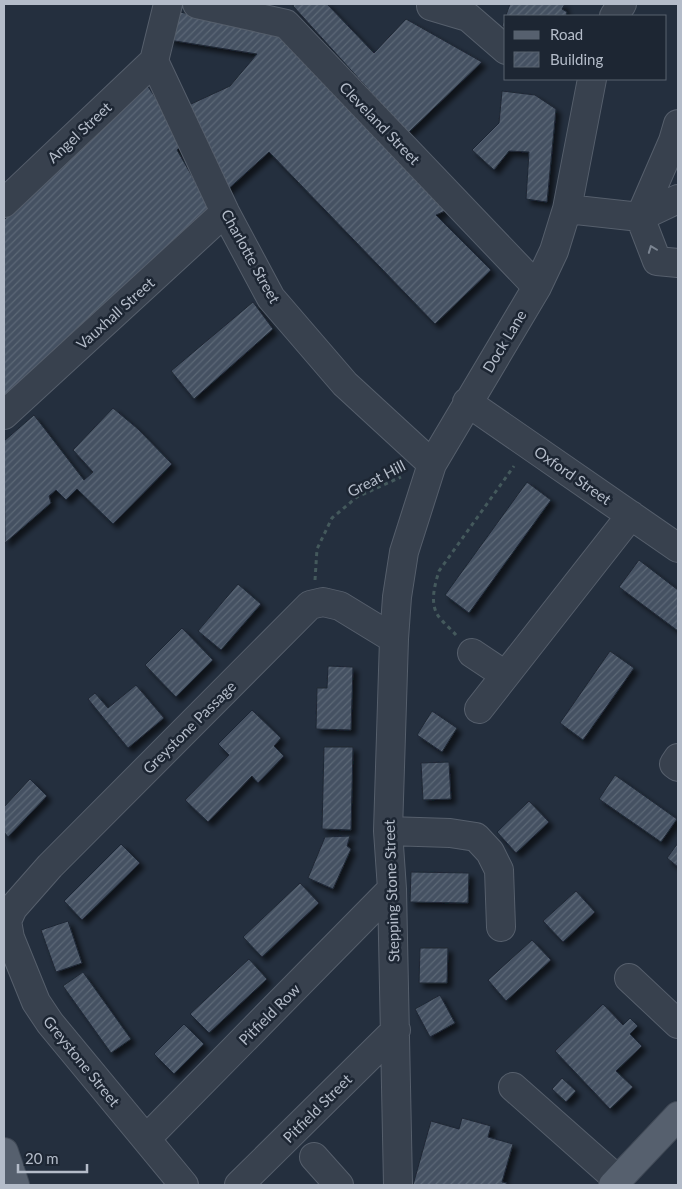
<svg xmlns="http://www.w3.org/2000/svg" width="682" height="1189" font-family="Lato,sans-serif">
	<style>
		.building { fill: url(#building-hatch); stroke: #1f2835; filter: url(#shadow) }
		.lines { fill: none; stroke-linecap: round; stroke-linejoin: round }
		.minor-casing { stroke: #565f6c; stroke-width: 30 }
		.major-casing { stroke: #414a57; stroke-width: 30 }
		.path { stroke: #44595c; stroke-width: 3; stroke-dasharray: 4 4; stroke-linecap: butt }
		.minor { stroke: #38414e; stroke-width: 28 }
		.major { stroke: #56606e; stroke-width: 28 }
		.oneway { stroke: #7c8592 }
		.labels { text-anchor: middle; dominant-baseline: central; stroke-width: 5; stroke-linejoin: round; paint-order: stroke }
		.street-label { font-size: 15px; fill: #b4bcc9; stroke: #1d2633 }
	</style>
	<defs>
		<pattern id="building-hatch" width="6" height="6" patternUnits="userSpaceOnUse" patternTransform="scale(1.25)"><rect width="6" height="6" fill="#455162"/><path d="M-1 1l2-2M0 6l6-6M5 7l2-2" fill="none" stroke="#5d6877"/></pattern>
		<filter id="shadow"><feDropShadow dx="4.5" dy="4.5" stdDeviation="2.5" flood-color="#0009"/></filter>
	</defs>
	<rect width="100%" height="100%" fill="#242f3e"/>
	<path class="building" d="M294 4H327L374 53 406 19 482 62 408 133 293 6Z
		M510 4H565L562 9 567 12 566 16H506V28L502 26Z
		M175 11 286 33 445 211 436 215 491 270 435 324 269 152 224 193 178 110 230 86 257 54 169 40Z
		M147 85 185 142 177 150 210 207 4 400V220Z
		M502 91 535 95 556 109 547 202 526 199 529 152 509 151 494 170 472 150 499 123Z
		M253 302 273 329 194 399 171 371Z
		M113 408 138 429 172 464 113 524 77 489 66 500 56 490 49 496 51 503 5 543 4 441 34 415 84 480 93 472 73 450Z
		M527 482 551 500 469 613 445 595Z
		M639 560 678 590V631L619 587Z
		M238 584 261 604 221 650 198 631Z
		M182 628 213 660 176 697 145 665Z
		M610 651 634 668 583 740 560 723Z
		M328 666 353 667 351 730 316 729 317 688H327Z
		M136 685 164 718 128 748 88 699 95 693 108 708Z
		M252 710 281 738 274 746 284 756 258 783 252 776 208 822 185 800 229 755 218 744Z
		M432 711 457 728 442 752 417 735Z
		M324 747H353L351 830 322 829Z
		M449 762 451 799 423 800 421 763Z
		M615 775 677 819 661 842 599 799Z
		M30 779 47 796 8 837 4 832V807Z
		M529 801 549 822 516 853 497 832Z
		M350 836 347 846 351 849 333 889 308 878 325 837Z
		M678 843V867L667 858Z
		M121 844 140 863 82 920 64 901Z
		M411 872 469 873 468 903 410 902Z
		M300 883 319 903 262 957 243 937Z
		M576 891 595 912 563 942 543 921Z
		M68 921 82 963 56 972 41 930Z
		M532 940 551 960 506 1001 488 980Z
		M420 948H448L447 983H419Z
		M249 959 267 979 209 1033 190 1014Z
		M83 972 131 1039 111 1053 63 986Z
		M440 995 455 1023 430 1037 415 1009Z
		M603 1004 623 1025 630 1018 638 1026 630 1034 642 1046 616 1071 633 1087 610 1109 555 1051Z
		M184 1024 204 1044 174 1074 154 1054Z
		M562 1078 576 1091 566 1102 552 1089Z
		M462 1118 491 1126 488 1137 513 1144 502 1182 507 1183 506 1185H413L431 1121 459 1129Z"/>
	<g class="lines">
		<g class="minor-casing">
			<path id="minor" d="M197 4 286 24 537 287
				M431 6 468 17 506 50
				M614 16 622 4
				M154 61 225 212 271 298 345 384 432 464
				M154 61 168 4
				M678 124 673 141 640 217 657 261 678 263
				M4 203 154 61
				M567 209 640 217
				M640 217 678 199
				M467 402 678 548
				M4 415 225 212
				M472 653 505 675
				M479 709 631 515
				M678 758 674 764 678 767
				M388 831 450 833 476 837 490 852 499 870 501 927
				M629 978 678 1024
				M513 1087 618 1180
				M146 1139 392 889
				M314 1157 339 1185
				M184 1185 50 1023 36 1002 10 938 7 921 13 908 50 866 310 605 323 602 340 606 394 639
				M239 1185 396 1030
				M398 1185 392 889 388 831 394 639 397 597 404 552 432 464 537 287 554 251 567 209 592 79"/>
		</g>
		<g class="major-casing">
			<path id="major" d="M4 1152 15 1185
				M613 1185 678 1116"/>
		</g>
		<path class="path" d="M315 580 317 549 332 518 357 497 401 477
			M456 635C450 628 441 621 437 614 430 601 435 584 439 571L514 466"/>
		<use href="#minor" class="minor"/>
		<use href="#major" class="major"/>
	</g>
	<defs><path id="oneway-chevron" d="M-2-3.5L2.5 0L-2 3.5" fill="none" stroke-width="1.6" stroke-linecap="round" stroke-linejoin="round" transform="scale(1.25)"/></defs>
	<use class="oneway" href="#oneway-chevron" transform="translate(652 249) rotate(-111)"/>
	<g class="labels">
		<g class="street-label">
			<text transform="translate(380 123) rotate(46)">Cleveland Street</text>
			<text transform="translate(79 132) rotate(-43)">Angel Street</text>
			<text transform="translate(251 256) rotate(61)">Charlotte Street</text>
			<text transform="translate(115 313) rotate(-42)">Vauxhall Street</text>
			<text transform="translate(504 341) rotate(-59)">Dock Lane</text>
			<text transform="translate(573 475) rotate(35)">Oxford Street</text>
			<text transform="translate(376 478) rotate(-27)">Great Hill</text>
			<text transform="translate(189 727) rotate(-45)">Greystone Passage</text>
			<text transform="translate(391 891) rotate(-92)">Stepping Stone Street</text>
			<text transform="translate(269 1014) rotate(-45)">Pitfield Row</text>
			<text transform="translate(82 1061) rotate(51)">Greystone Street</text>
			<text transform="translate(317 1108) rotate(-45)">Pitfield Street</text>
		</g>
	</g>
	<rect width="682" height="1189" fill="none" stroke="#b4bcc9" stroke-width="10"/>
	<rect x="504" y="15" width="162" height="65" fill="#1d2633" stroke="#59626f"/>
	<rect x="514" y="31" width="25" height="8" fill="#56606e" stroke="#59626f"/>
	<text x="550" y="40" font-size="15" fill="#b4bcc9">Road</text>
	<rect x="514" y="52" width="25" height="15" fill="url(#building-hatch)" stroke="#59626f"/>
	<text x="550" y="65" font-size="15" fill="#b4bcc9">Building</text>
	<path d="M18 1164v8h69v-8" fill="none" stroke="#b4bcc9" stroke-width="2.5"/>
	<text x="25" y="1164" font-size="15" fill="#b4bcc9" stroke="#1d2633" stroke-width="4" paint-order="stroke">20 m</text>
</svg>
